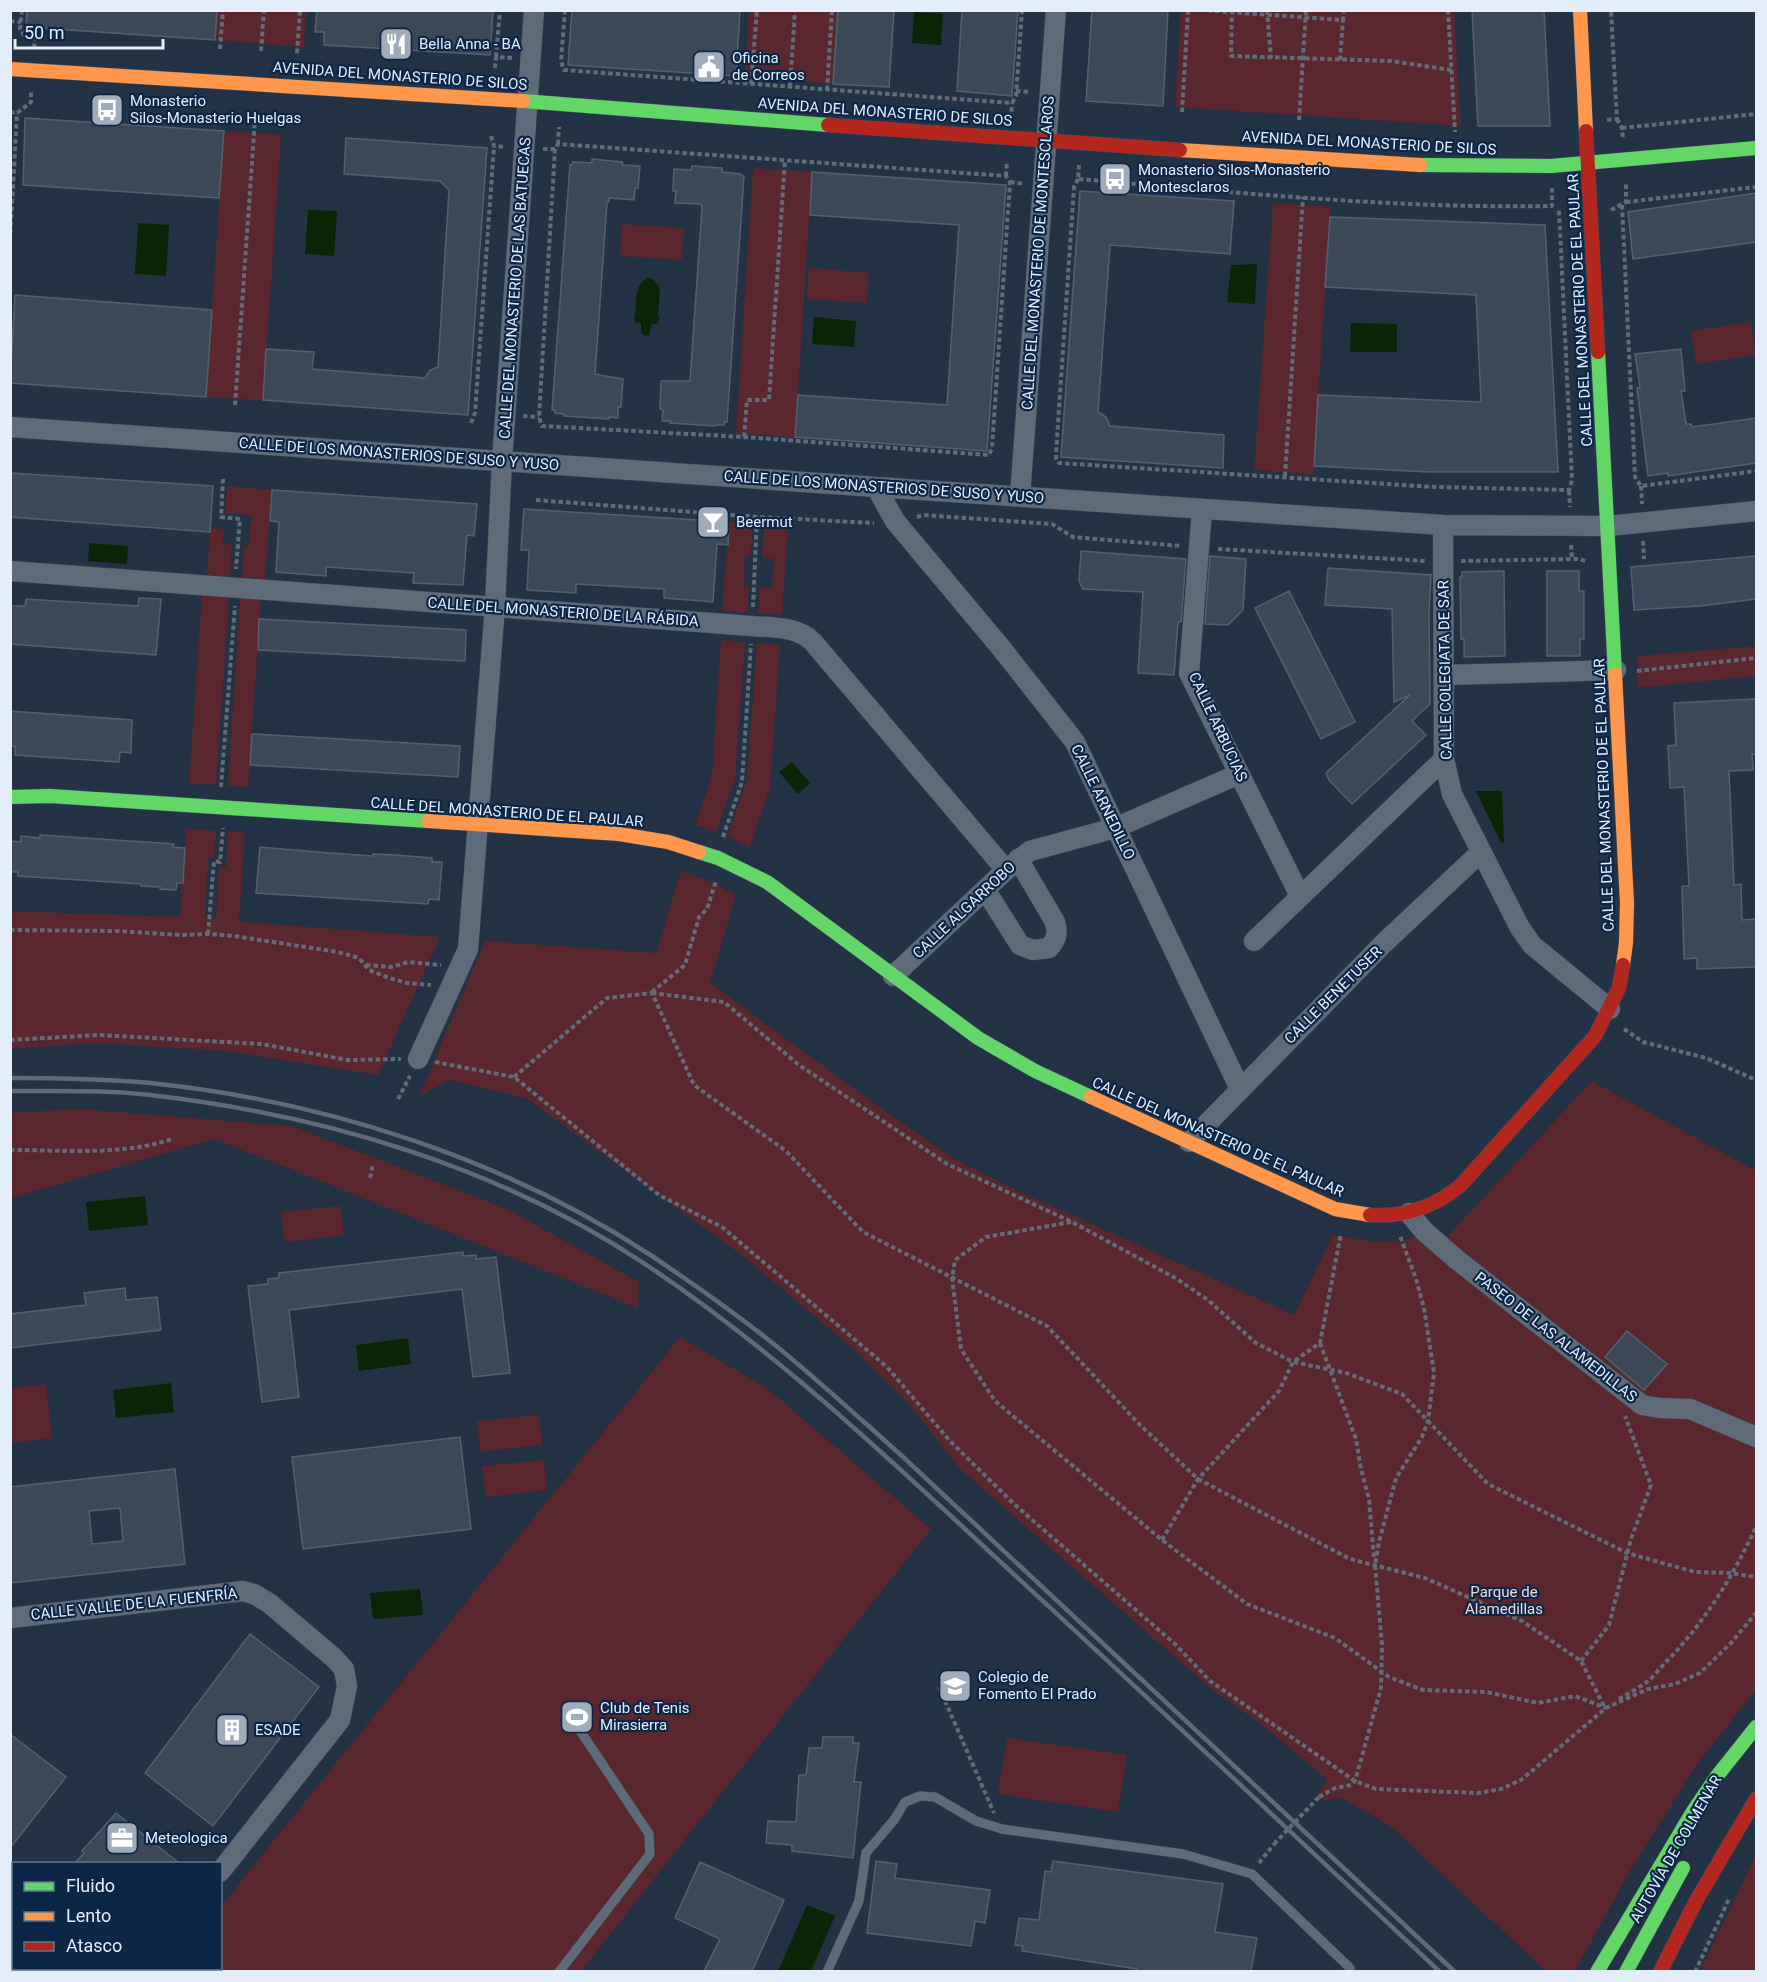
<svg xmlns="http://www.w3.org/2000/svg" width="1767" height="1982" font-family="Roboto,sans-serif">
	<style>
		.green { fill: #5a272f }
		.water { fill: #0c2406 }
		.building { fill: #3c4857; stroke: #546070; stroke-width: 1.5; fill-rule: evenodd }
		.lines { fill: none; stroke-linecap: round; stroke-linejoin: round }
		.lane-casing { stroke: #424d5b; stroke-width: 10 }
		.street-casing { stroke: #424d5b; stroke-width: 21 }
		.fast-casing { stroke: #424d5b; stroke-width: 15 }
		.slow-casing { stroke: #424d5b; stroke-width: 15 }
		.jam-casing { stroke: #424d5b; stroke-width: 15 }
		.path { stroke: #626c79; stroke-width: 4; stroke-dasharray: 4.5 3; stroke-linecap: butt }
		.lane { stroke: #606b79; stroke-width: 9 }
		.street { stroke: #606b79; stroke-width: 20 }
		.fast { stroke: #63d668; stroke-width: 14 }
		.slow { stroke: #ff974d; stroke-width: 14 }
		.jam { stroke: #b3261e; stroke-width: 14 }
		.rail { stroke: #606977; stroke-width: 4.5 }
		.path-bridge { stroke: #626c79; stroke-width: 4; stroke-dasharray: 4.5 3; stroke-linecap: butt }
		.labels { text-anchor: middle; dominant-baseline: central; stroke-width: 4.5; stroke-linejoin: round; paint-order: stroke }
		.poi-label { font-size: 15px; fill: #e4eefb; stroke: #0c2647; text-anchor: start }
		.street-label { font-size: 15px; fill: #e4eefb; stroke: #0c2647 }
		.park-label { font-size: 15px; fill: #f3d8d9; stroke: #0c2647 }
	</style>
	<rect width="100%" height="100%" fill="#243245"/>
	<path class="green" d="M217 11H306L304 47 215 40Z
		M749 11H838L833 84 745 77Z
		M1181 11H1454L1461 126 1175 107Z
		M224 131 281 135 263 400 206 397Z
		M753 168 812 172 795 437 736 433Z
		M1273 203 1331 207 1313 474 1254 470Z
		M622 224 684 228 682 260 620 256Z
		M809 268 869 273 867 303 807 299Z
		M1751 322 1755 355 1696 364 1691 331Z
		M227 486 272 490 265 579 242 577 244 546H249L251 515 225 513Z
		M729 522 752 523 751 556H745L743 586 749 587 747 612 722 611Z
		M764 524 788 526 782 614 758 613 760 588H772L774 559 762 557Z
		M210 528 224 529 223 544 232 545 230 576 207 575Z
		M202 595 229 597 216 785 189 783Z
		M240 598 261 599 248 787 228 786Z
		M721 640 745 642 735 778 716 832 695 825 712 776Z
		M757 643 780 645 770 788 750 847 727 837 747 780Z
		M1756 646V676L1649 687H1638L1637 656Z
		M186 829 216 831 214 857H208L205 919H216L219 866 226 867 228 832 245 833 239 922 440 937 378 1075 226 1051 95 1043 11 1049V911L180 917Z
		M681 871 715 884 736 895 710 983 871 1101 951 1157 1005 1185 1294 1315 1333 1235 1375 1242H1401L1438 1230 1446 1238 1592 1081 1756 1171V1689L1698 1763 1631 1869 1575 1971H1546L1390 1826 1341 1798 1324 1800 1317 1794 1328 1780 1259 1723 1209 1687 960 1469 909 1404 857 1352 744 1257 526 1098 449 1080 419 1097 485 941 656 953Z
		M79 1109 292 1126 509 1210 639 1282 638 1308 215 1139 11 1198V1113Z
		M340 1206 344 1235 285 1242 281 1212Z
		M680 1337 768 1389 931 1529 581 1971 167 1972 170 1969 220 1968 221 1906Z
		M46 1384 52 1438 11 1443V1388Z
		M539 1415 542 1445 480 1452 477 1421Z
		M544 1460 547 1490 486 1497 482 1466Z
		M1007 1738 1127 1755 1118 1812 998 1794Z
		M1756 1855V1971H1700Z"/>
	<path class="water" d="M914 12 943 14 941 45 912 43Z
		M308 210 337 211 334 256 305 254Z
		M138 223 169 225 166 276 135 274Z
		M1257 264 1255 304 1227 302 1231 265Z
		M647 278H652L660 288 658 316H660L657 324H652L649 335 645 336 641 333V323L635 322 634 319C638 305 632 288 647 278Z
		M814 317 856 321 854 347 812 344Z
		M1351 323 1397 324V352H1350Z
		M89 543 128 546 127 564 88 561Z
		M792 762 810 783 798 794 779 772Z
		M1502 791 1504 843H1501L1476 791Z
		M145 1196 148 1225 89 1231 86 1202Z
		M408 1338 411 1364 359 1371 356 1345Z
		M171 1383 174 1412 116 1418 113 1390Z
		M420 1589 423 1615 373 1619 370 1593Z
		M807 1905 835 1916 811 1971H778Z"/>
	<path class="building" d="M27 10H217L215 40 26 27Z
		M317 10H493L490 55 324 45V32H315Z
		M572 10H740L736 76 568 65Z
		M838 10H894L889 87 833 84Z
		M962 10H1018L1012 96 957 91Z
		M1092 10H1168L1163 106 1086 101Z
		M1472 10H1544L1550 126H1478Z
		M25 118 224 131 219 198 23 185Z
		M346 138 487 148 468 415 263 400 266 349 314 352 312 369 425 378 430 370 438 367 449 190 440 181 344 174Z
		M592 159 622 162 623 165 640 166 638 188H635L634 200 609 198V202H607L595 374 623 379 621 407H618V418L609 417V419L564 416V414L555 413V410H552L570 165H572L573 162 592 163Z
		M692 166 722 168V172L741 174V176H744L727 422H724V425H715V426L670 423 671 421H662L663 410 660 409 661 381H690L702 208 701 204 675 203 676 191H673L674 169 691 170Z
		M812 172 1006 185 987 451 795 437 798 395 947 405 959 225 810 215Z
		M1080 191 1234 201 1230 254 1110 245 1098 412 1106 417 1110 426 1224 435 1223 468 1061 457Z
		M1756 193V242L1633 259 1628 212Z
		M1330 217 1545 225 1558 472H1429L1314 466 1318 395 1481 402 1476 295 1325 287Z
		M15 295 212 310 206 397 10 383Z
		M1681 349 1685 391H1681L1686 424H1691L1692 427 1756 418V463L1668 476V473L1648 476 1637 388H1640L1635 354Z
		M10 473 213 486 210 532 10 517Z
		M272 490 477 504 474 536 467 535 463 585 413 583 414 573 326 567V576L276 572 279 522 270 521Z
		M524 509 729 522 728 545 717 544 713 602 664 598V589L576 584V593L527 590 529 550H521Z
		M1081 551 1186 559 1181 622H1178L1174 675 1138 673 1143 592 1083 589 1079 581Z
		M1210 556 1246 559 1243 610 1228 625 1205 624Z
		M1756 556V599L1700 606 1634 610 1631 567Z
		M1328 568 1431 575 1429 612 1430 704 1412 721 1426 735 1352 804 1329 780 1326 773 1410 695 1394 702 1392 609 1325 605Z
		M1504 571 1505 656 1464 657V639H1461L1460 577H1462V572Z
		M1547 571H1579V591H1584V639H1580V656H1547Z
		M1289 591 1355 722 1321 739 1255 608Z
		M139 598 161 599 156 655 10 644V606H25L26 599 138 606Z
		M259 619 466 630 465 661 258 650Z
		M1756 699V754H1752L1753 770 1729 771 1734 885 1741 884 1742 920 1756 919V967L1697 969V958L1684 959 1682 886H1689L1684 787 1670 788 1668 746 1676 745 1674 703Z
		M10 711 132 720 131 753 120 752 119 762 15 755V746H10Z
		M252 734 460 746 458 777 250 765Z
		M40 835 174 844 173 847 185 848 183 883H177L176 890 160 889V887L141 886V884L18 876V872H10V841L21 842V836L40 838Z
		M260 847 329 853 373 856V854L396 855 432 858V862H442L439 900 429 899 428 904 256 893Z
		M463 1252V1256L476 1255V1259L496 1257 510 1373 473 1377 462 1289 289 1310 299 1397 262 1402 248 1286 268 1284V1279L279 1278V1273Z
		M125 1288 126 1300 157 1297 161 1330 10 1348V1314L86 1305 84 1293Z
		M1627 1331 1667 1364 1644 1390 1605 1357Z
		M460 1437 471 1529 303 1549 292 1457Z
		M175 1469 185 1564 10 1583V1487ZM120 1508 123 1541 92 1544 89 1511Z
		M250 1634 319 1687 213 1826 145 1773Z
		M10 1734 66 1777 10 1848Z
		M823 1737H853V1743H859L854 1782H861L853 1858 792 1851V1845L766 1843 768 1821 796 1822 799 1775H806L809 1748H822Z
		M116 1813 179 1863H75L84 1853 82 1851Z
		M876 1861 897 1864 895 1878 990 1890 985 1923 975 1921 971 1946 867 1933Z
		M1053 1861 1223 1884 1215 1932 1257 1938 1251 1971H1136L1137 1969 1022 1951 1023 1946 1015 1945 1019 1918 1039 1920 1045 1871 1051 1872Z
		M700 1862 784 1900 752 1971H704L720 1939 675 1918Z"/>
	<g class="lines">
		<g class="lane-casing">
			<path id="lane" d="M559 1972 650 1854 649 1834 573 1720
				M827 1972 859 1901 866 1853 894 1820 905 1802 920 1796 935 1797 976 1821 1002 1829 1183 1854 1252 1874 1350 1968V1972"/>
		</g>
		<g class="street-casing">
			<path id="street" d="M10 427 876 487 1443 525 1608 526 1756 511
				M876 487 895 521 1002 649 1075 742 1240 1089
				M1020 496 1056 10
				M1202 510 1189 673 1300 896
				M1443 525 1444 759 1452 794 1520 928 1532 945 1610 1009
				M10 571 752 626C773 628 798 626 813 642L1006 870
				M1445 675 1616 670
				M986 891 1020 945 1033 950 1049 948C1057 939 1058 933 1055 922L1018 859
				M1254 941 1444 759
				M893 976 1006 870 1030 851 1115 828 1239 774
				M418 1059 468 949 495 606 502 461 534 10
				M1189 1142 1385 942 1481 852
				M1409 1213 1424 1231 1456 1259 1642 1405 1659 1408 1690 1409 1756 1437
				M10 1618 243 1591 254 1594 269 1603 334 1658 344 1669 347 1686 340 1720 220 1872
				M143 1972 145 1968"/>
		</g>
		<g class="fast-casing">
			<path id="fast" d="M523 101 828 125
				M1420 165 1551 166 1756 148
				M1598 352 1615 674
				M10 797 50 796 428 821
				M699 852 718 858 767 882 978 1038 1035 1071 1091 1097
				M10 1898 14 1901
				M99 1968 102 1972
				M1597 1972 1692 1813 1717 1776 1756 1727
				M1626 1972 1683 1868"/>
		</g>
		<g class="slow-casing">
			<path id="slow" d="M1580 10 1586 131
				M10 69 523 101
				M1180 150 1420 165
				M1615 674 1627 903 1626 943 1623 965
				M428 821 619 834 668 842 699 852
				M1091 1097 1335 1209 1370 1215"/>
		</g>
		<g class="jam-casing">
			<path id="jam" d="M828 125 1180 150
				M1586 131 1598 352
				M1370 1215C1403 1217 1435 1207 1461 1185L1595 1036 1619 988 1623 965
				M1660 1972 1696 1901 1756 1799"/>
		</g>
		<path class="path" d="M22 10 20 29 25 37H35L34 48
			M565 10 561 61 564 70 1012 103 1016 96 1022 10
			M1200 10 1343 20 1344 10
			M1232 10 1231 56 1391 61 1451 70
			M1267 10 1271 58
			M1448 10 1455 132
			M10 21 21 22
			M220 49 223 10
			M261 51 264 10
			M297 53 300 10
			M496 57 500 10
			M1340 60 1343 20
			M495 68 496 57 514 58
			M751 84 757 10
			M790 87 795 10
			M827 90 832 10
			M1016 91 1031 92
			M10 112 17 113 31 102V91
			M1182 112 1188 10
			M1011 119 1012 103
			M1617 119 1622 128 1623 139
			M1299 120 1306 10
			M1607 120 1617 119 1611 10
			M1622 128 1756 114
			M491 136 494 146 506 147
			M558 144 559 127
			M543 149H555L558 144 1006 176 1010 182 992 448 989 455 744 437 542 426 539 417 555 149
			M1079 165 1078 179C1235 192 1394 209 1552 206V187
			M1006 176 1007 162
			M1078 179 1074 187 1056 453V458L1059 463 1434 487 1569 490 1572 480 1559 210
			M1010 182 1025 184
			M1626 202 1756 187
			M1622 205 1635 477 1641 486 1756 471
			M1611 210 1626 202V182
			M10 241 17 113
			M235 405 255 119
			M523 416 539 417
			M471 423 475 413 494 146
			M744 437 747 400H769L785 160
			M1285 476 1303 197
			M223 479 221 517 240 519 236 569
			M1641 486 1642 504
			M1569 491 1570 507
			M536 500 757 517 874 523
			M917 517 923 515 1052 524 1073 537 1181 546
			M1643 541 1644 559
			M1571 545 1572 559
			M1218 549 1426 561
			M1461 561 1580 559 1587 562
			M753 607 757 517
			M1637 671 1756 658
			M221 787 235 606
			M723 837 742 782 751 644
			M10 930 117 931 181 935 208 934 234 936 338 952 359 958 369 970 389 978 407 983 431 985
			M208 934 214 861 220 862 223 828
			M366 965 391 967 408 962 441 965
			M652 992 685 965 699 917 707 909 716 881
			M652 993 724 1002 799 1065 947 1164 1072 1222 1177 1279 1208 1300 1256 1343 1293 1362 1346 1373 1402 1394 1488 1484 1627 1553 1695 1572 1730 1573 1756 1577
			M1624 1029 1643 1042 1706 1058 1756 1080
			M10 1040 99 1035 261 1044 348 1060 401 1059
			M435 1062 514 1077 659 1195 722 1227 887 1367 949 1440 1014 1504 1175 1644 1210 1681 1355 1781 1376 1789 1478 1793 1501 1789 1521 1780 1606 1708 1648 1689 1675 1684 1700 1673 1731 1643 1756 1613
			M514 1077 607 998 652 993 694 1085 786 1151 863 1232 1047 1326 1140 1425 1198 1479 1350 1559 1425 1578 1522 1621 1581 1661 1605 1708
			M398 1099 410 1076
			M10 1150C64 1150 121 1156 172 1139
			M370 1178 373 1164
			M1071 1222 986 1237 955 1260 952 1278 961 1349 995 1401 1162 1540 1247 1604 1335 1638 1389 1677 1423 1690 1486 1692 1538 1703 1575 1696 1606 1708
			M1320 1343 1356 1439 1361 1469 1369 1499 1374 1559
			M1162 1540 1198 1479 1279 1391 1293 1362 1320 1343 1341 1233
			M1581 1661 1609 1625 1631 1539 1651 1485 1625 1416
			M939 1687 994 1813
			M1619 1699C1628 1694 1638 1688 1647 1682 1654 1676 1660 1668 1666 1662 1705 1622 1733 1576 1756 1527
			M1319 1797 1335 1788 1351 1785 1355 1781 1381 1688 1382 1645 1375 1565 1379 1542 1396 1478 1422 1437 1428 1421 1434 1373 1424 1308 1416 1279 1400 1236
			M1259 1863 1274 1844
			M1695 1972 1729 1899"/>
		<use href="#lane" class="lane"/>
		<use href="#street" class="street"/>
		<use href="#fast" class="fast"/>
		<use href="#slow" class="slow"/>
		<use href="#jam" class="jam"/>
		<path class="rail" d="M10 1078C57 1078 104 1079 150 1083 325 1101 505 1159 652 1256 692 1283 732 1311 770 1341 815 1377 858 1417 902 1456L1455 1972
			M10 1091C57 1091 104 1090 150 1095 325 1115 500 1167 648 1266 778 1353 892 1461 1007 1568 1152 1701 1296 1837 1440 1972"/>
		<path class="path-bridge" d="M1274 1844 1319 1797"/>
	</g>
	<defs>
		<g id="restaurant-square" transform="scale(1.725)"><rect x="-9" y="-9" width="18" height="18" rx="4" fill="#a1acbb" stroke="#0c2647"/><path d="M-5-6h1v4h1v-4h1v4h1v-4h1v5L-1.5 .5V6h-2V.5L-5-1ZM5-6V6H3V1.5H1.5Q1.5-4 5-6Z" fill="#fff"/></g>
		<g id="civic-square" transform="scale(1.725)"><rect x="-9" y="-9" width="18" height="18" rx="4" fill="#a1acbb" stroke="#0c2647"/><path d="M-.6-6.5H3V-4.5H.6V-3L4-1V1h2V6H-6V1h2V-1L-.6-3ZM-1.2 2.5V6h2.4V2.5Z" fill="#fff"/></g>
		<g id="bus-square" transform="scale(1.725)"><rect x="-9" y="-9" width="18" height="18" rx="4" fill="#a1acbb" stroke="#0c2647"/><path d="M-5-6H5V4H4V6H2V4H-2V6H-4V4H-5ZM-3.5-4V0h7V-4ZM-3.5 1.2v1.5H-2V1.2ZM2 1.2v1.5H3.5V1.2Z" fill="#fff"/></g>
		<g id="bar-square" transform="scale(1.725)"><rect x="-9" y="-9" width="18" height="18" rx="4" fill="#a1acbb" stroke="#0c2647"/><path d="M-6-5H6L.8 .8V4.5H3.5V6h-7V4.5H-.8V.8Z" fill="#fff"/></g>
		<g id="school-square" transform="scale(1.725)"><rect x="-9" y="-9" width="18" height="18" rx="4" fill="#a1acbb" stroke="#0c2647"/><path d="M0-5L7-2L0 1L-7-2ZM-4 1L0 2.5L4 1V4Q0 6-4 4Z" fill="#fff"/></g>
		<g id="stadium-square" transform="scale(1.725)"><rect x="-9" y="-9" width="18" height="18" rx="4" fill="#a1acbb" stroke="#0c2647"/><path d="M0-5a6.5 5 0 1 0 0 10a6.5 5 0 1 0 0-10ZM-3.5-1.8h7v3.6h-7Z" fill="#fff"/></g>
		<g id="building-square" transform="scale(1.725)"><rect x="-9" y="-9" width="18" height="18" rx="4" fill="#a1acbb" stroke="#0c2647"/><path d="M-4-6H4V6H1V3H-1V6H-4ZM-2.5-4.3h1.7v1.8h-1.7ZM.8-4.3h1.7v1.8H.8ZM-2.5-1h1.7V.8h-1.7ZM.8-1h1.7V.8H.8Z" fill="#fff"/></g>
		<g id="office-square" transform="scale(1.725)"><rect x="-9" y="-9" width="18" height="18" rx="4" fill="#a1acbb" stroke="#0c2647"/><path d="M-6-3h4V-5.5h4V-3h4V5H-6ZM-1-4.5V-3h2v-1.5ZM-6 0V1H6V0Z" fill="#fff"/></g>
	</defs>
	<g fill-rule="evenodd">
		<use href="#restaurant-square" x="396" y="44"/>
		<use href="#civic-square" x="709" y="67"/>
		<use href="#bus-square" x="107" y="110"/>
		<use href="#bus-square" x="1115" y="179"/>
		<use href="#bar-square" x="713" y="522"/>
		<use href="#school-square" x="955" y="1686"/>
		<use href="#stadium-square" x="577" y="1717"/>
		<use href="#building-square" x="232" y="1730"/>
		<use href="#office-square" x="122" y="1838"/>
	</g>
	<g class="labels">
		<g class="poi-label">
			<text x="419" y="44">Bella Anna - BA</text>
			<text x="732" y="58">Oficina<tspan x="732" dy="17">de Correos</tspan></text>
			<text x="130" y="101">Monasterio<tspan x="130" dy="17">Silos-Monasterio Huelgas</tspan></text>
			<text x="1138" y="170">Monasterio Silos-Monasterio<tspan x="1138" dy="17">Montesclaros</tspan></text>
			<text x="736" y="522">Beermut</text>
			<text x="978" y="1677">Colegio de<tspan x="978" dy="17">Fomento El Prado</tspan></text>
			<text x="600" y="1708">Club de Tenis<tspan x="600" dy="17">Mirasierra</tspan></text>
			<text x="255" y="1730">ESADE</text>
			<text x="145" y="1838">Meteologica</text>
		</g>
		<g class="street-label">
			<text transform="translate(400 76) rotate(4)">AVENIDA DEL MONASTERIO DE SILOS</text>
			<text transform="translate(885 112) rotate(4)">AVENIDA DEL MONASTERIO DE SILOS</text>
			<text transform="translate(1369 143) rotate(3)">AVENIDA DEL MONASTERIO DE SILOS</text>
			<text transform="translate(1038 253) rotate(-86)">CALLE DEL MONASTERIO DE MONTESCLAROS</text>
			<text transform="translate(515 288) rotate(-86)">CALLE DEL MONASTERIO DE LAS BATUECAS</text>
			<text transform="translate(1580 310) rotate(-93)">CALLE DEL MONASTERIO DE EL PAULAR</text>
			<text transform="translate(399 454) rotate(4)">CALLE DE LOS MONASTERIOS DE SUSO Y YUSO</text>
			<text transform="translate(884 487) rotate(4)">CALLE DE LOS MONASTERIOS DE SUSO Y YUSO</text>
			<text transform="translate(563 612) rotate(4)">CALLE DEL MONASTERIO DE LA RÁBIDA</text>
			<text transform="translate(1445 670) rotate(-91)">CALLE COLEGIATA DE SAR</text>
			<text transform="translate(1218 727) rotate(65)">CALLE ARBUCIAS</text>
			<text transform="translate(1604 795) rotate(-92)">CALLE DEL MONASTERIO DE EL PAULAR</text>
			<text transform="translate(1103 802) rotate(64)">CALLE ARNEDILLO</text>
			<text transform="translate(507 812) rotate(4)">CALLE DEL MONASTERIO DE EL PAULAR</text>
			<text transform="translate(964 910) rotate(-43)">CALLE ALGARROBO</text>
			<text transform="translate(1333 995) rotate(-45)">CALLE BENETUSER</text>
			<text transform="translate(1218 1137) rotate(24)">CALLE DEL MONASTERIO DE EL PAULAR</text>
			<text transform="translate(1556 1337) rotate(38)">PASEO DE LAS ALAMEDILLAS</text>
			<text transform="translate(134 1604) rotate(-6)">CALLE VALLE DE LA FUENFRÍA</text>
			<text transform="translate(1676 1849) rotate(-60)">AUTOVÍA DE COLMENAR</text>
		</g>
		<g class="park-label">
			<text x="1504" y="1592">Parque de<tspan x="1504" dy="17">Alamedillas</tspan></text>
		</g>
	</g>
	<rect width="1767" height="1982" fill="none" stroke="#e4eefb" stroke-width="24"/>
	<rect x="12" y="1862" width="210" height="108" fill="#0c2647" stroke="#62768f" stroke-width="1.5"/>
	<rect x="24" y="1882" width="30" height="9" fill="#63d668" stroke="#62768f" stroke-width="1.5"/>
	<text x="66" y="1892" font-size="18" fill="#e4eefb">Fluido</text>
	<rect x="24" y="1912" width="30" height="9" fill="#ff974d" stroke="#62768f" stroke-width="1.5"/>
	<text x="66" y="1922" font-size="18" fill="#e4eefb">Lento</text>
	<rect x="24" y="1942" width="30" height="9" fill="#b3261e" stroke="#62768f" stroke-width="1.5"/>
	<text x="66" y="1952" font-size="18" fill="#e4eefb">Atasco</text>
	<path d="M15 39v9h148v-9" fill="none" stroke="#e4eefb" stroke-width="3"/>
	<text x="24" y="39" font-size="18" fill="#e4eefb" stroke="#0c2647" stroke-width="4.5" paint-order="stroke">50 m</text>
</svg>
